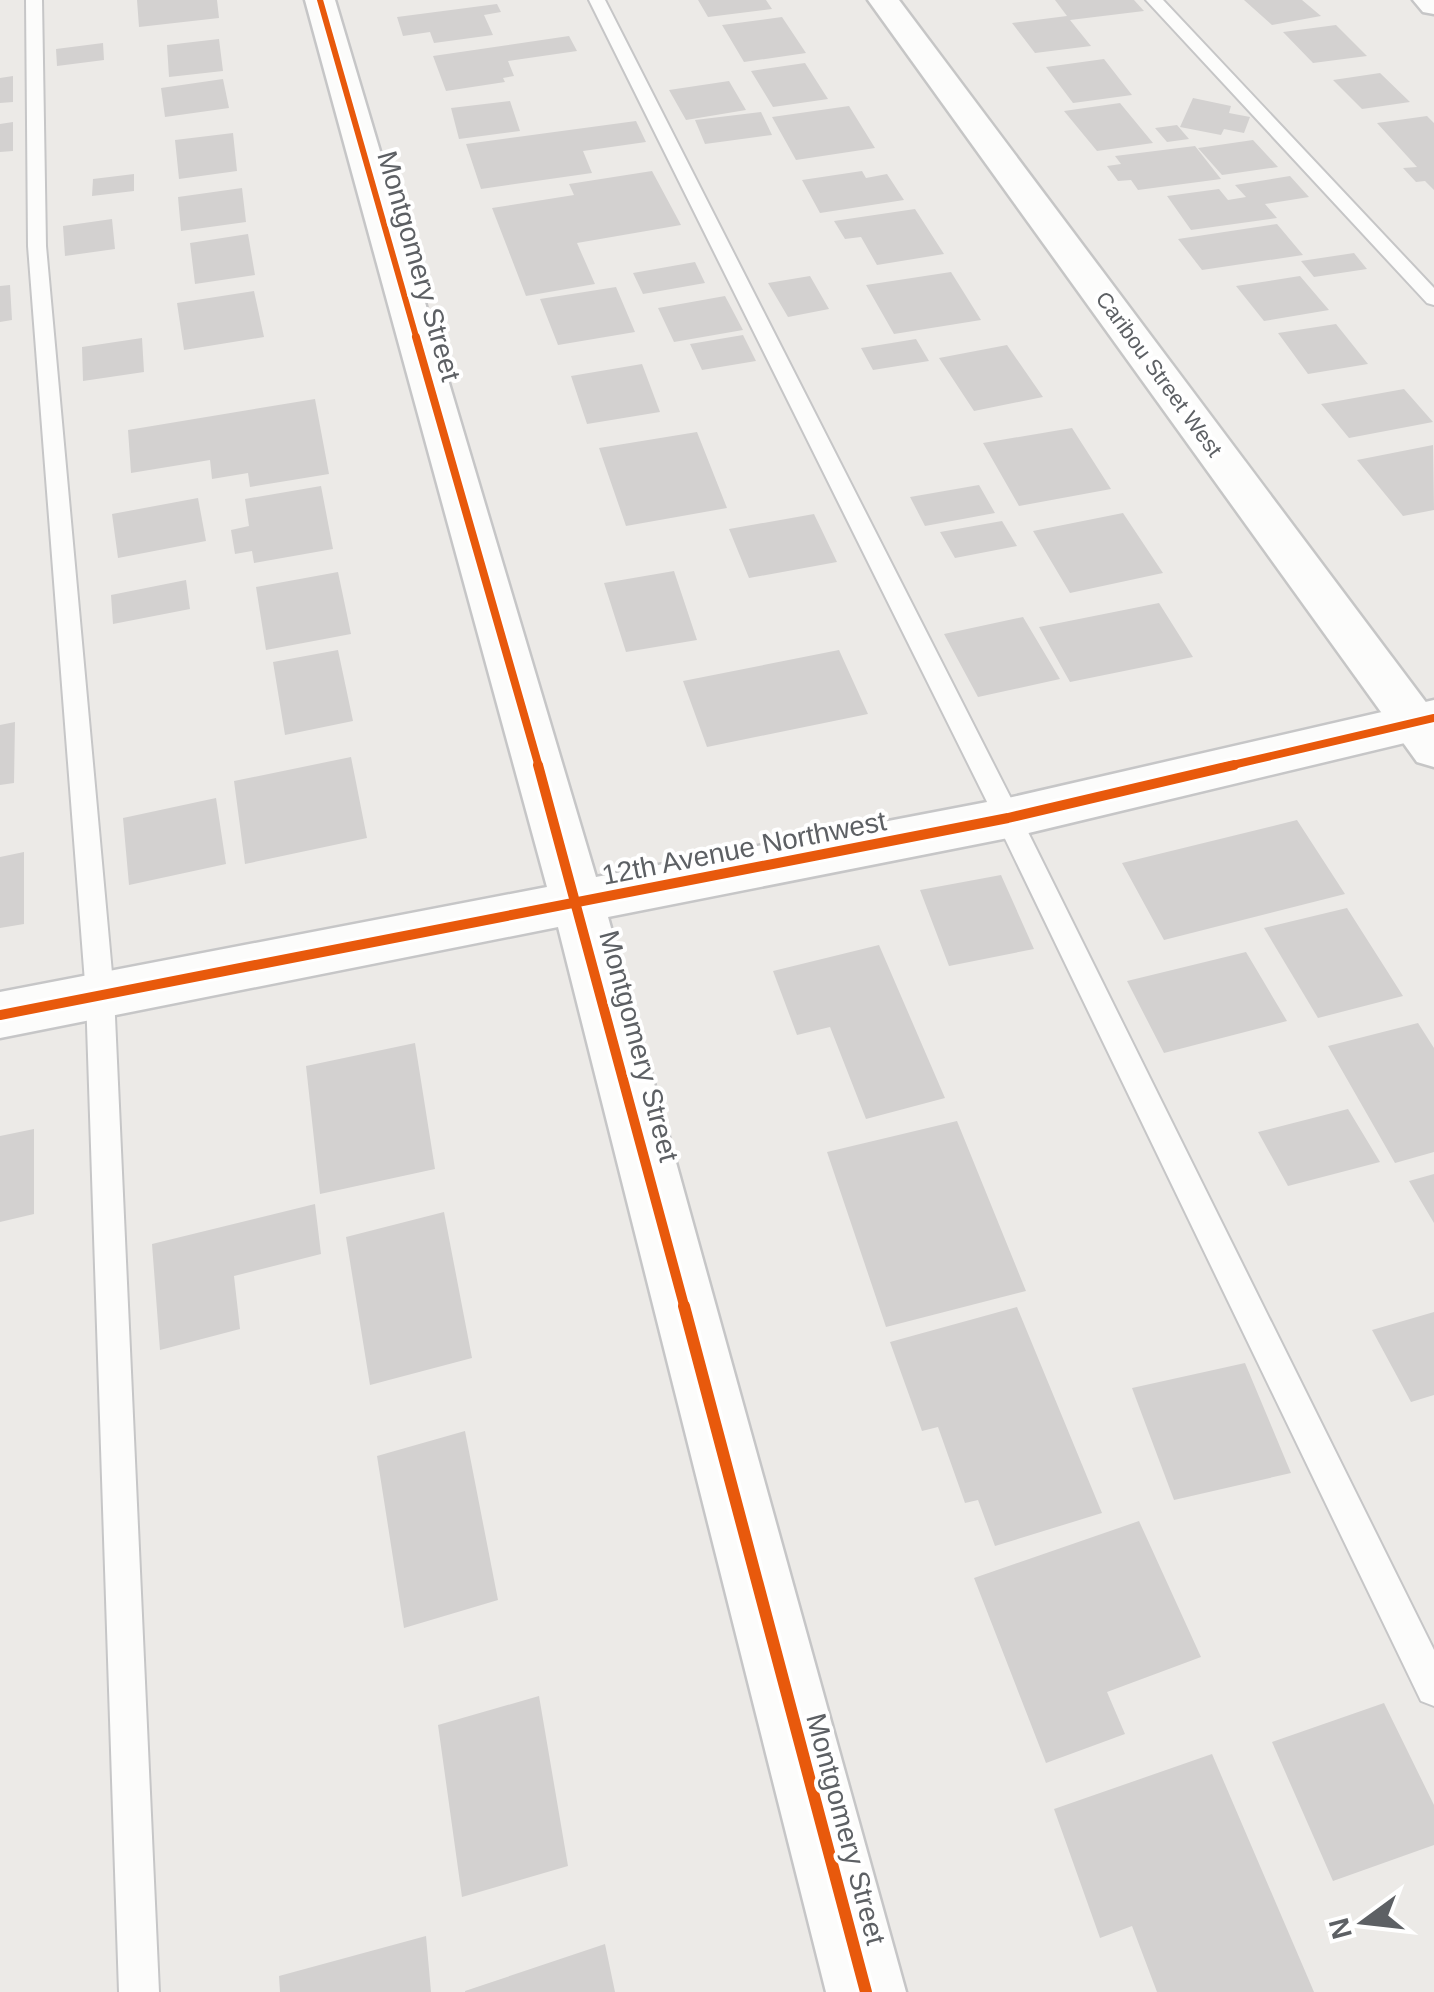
<svg xmlns="http://www.w3.org/2000/svg" width="1434" height="1992" font-family="Helvetica,sans-serif">
	<style>
		.building { fill: #d3d1d0 }
		.lines { fill: none; stroke-linecap: round; stroke-linejoin: round }
		.lane-casing { stroke: #c6c6c7; stroke-width: 4 }
		.street-casing { stroke: #c6c6c7; stroke-width: 5 }
		.secondary-casing { stroke: #c6c6c6; stroke-width: 5 }
		.lane { fill: #fcfcfb; fill-rule: evenodd }
		.street { fill: #fcfcfb; fill-rule: evenodd }
		.secondary { fill: #fcfcfb; fill-rule: evenodd }
		.cycleway-far3-casing { stroke: #fff; stroke-width: 10 }
		.cycleway-far2-casing { stroke: #fff; stroke-width: 12 }
		.cycleway-far1-casing { stroke: #fff; stroke-width: 16 }
		.cycleway-casing { stroke: #fff; stroke-width: 19 }
		.cycleway-far3 { stroke: #e8590c; stroke-width: 6 }
		.cycleway-far2 { stroke: #e8590c; stroke-width: 8 }
		.cycleway-far1 { stroke: #e8590c; stroke-width: 10 }
		.cycleway { stroke: #e8590c; stroke-width: 12 }
		.labels { text-anchor: middle; dominant-baseline: central; stroke-width: 8; stroke-linejoin: round; paint-order: stroke }
		.far-street-label { font-size: 22px; fill: #5d6064; stroke: #fff }
		.street-label { font-size: 28px; fill: #5d6064; stroke: #fff }
	</style>
	<rect width="100%" height="100%" fill="#eceae7"/>
	<path class="building" d="M137 0H217L219 18 139 27Z
		M698 0H766L772 9 708 17Z
		M1055 0H1134L1144 11 1070 20 1091 46 1035 53 1012 23 1067 16Z
		M1244 0H1302L1321 16 1272 25Z
		M497 4 501 12 484 15 493 35 434 43 430 32 403 36 397 17Z
		M782 17 806 53 744 62 722 25Z
		M1336 25 1367 56 1313 63 1283 32Z
		M569 36 577 51 508 61 514 76 503 78 505 82 446 91 433 56Z
		M219 39 223 71 169 77 167 45Z
		M103 43 104 60 57 66 56 49Z
		M1104 59 1132 95 1073 103 1046 67Z
		M805 63 828 99 773 107 751 71Z
		M1380 73 1410 102 1362 109 1333 80Z
		M13 76V102L0 103V78Z
		M223 79 229 108 165 117 161 88Z
		M729 81 746 110 686 120 669 90Z
		M1193 98 1231 106 1229 113 1250 117 1244 133 1224 129 1221 135 1180 127Z
		M510 101 520 131 459 139 451 108Z
		M1120 103 1153 143 1097 151 1064 111Z
		M849 106 875 148 796 160 772 117Z
		M761 112 772 135 705 144 695 120Z
		M1427 116 1434 123V190L1425 181 1416 182 1403 168 1417 167 1377 123Z
		M636 121 646 142 583 151 592 173 481 189 466 144Z
		M13 122V151L0 152V124Z
		M1177 125 1189 139 1167 142 1155 128Z
		M233 133 237 171 179 179 175 140Z
		M1253 140 1278 167 1222 175 1198 148Z
		M1195 146 1221 179 1138 190 1131 180 1118 181 1107 166 1121 164 1115 156Z
		M652 171 681 225 577 243 595 284 526 296 492 208 574 195 569 184Z
		M862 171 866 178 887 174 904 200 820 213 802 180Z
		M134 174V191L92 196 93 179Z
		M1290 176 1309 197 1265 204 1277 218 1191 230 1167 196 1219 189 1228 200 1246 197 1235 185Z
		M242 188 246 222 181 231 178 197Z
		M915 209 944 254 877 265 861 237 845 239 834 221Z
		M112 219 115 249 65 256 63 226Z
		M1277 224 1303 255 1202 270 1178 239Z
		M248 234 255 275 195 284 190 243Z
		M1354 253 1367 269 1314 277 1301 261Z
		M695 262 705 283 643 294 633 273Z
		M951 272 981 320 894 334 866 285Z
		M810 276 829 309 788 317 768 283Z
		M1300 276 1329 310 1264 321 1236 286Z
		M10 285 12 320 0 322V286Z
		M616 287 635 332 558 345 540 299Z
		M254 291 264 337 184 350 177 303Z
		M725 296 743 330 674 342 658 308Z
		M1336 324 1368 364 1308 374 1278 333Z
		M743 335 756 361 702 370 690 344Z
		M142 338 144 372 83 381 82 347Z
		M916 339 929 361 873 370 861 348Z
		M1007 345 1043 397 974 411 939 358Z
		M642 364 660 412 587 424 571 376Z
		M1404 389 1433 422 1349 438 1321 404Z
		M315 399 329 474 250 487 248 473 212 479 210 460 131 473 128 430Z
		M1072 428 1111 489 1019 506 983 443Z
		M697 432 727 508 626 526 599 448Z
		M1433 445 1434 510 1403 516 1357 460Z
		M979 485 995 513 925 526 910 497Z
		M321 486 333 549 254 563 252 551 235 554 231 530 249 526 245 499Z
		M198 498 206 541 118 558 112 514Z
		M1123 513 1163 573 1070 593 1033 531Z
		M814 514 837 562 749 578 729 529Z
		M1002 521 1017 546 955 558 940 532Z
		M674 571 697 640 626 652 604 583Z
		M338 572 351 634 266 650 256 587Z
		M186 580 190 609 113 624 111 595Z
		M1159 603 1193 657 1070 682 1039 627Z
		M1023 617 1060 679 978 697 944 634Z
		M338 650 353 721 285 735 273 662Z
		M839 650 868 714 707 747 683 681Z
		M15 722 14 783 0 785V725Z
		M351 757 367 838 245 864 234 781Z
		M216 798 226 864 129 885 123 818Z
		M1297 820 1345 894 1164 940 1122 863Z
		M24 852V924L0 928V857Z
		M1001 875 1034 949 949 966 920 890Z
		M1347 908 1403 996 1318 1018 1264 928Z
		M879 945 945 1098 866 1119 830 1027 797 1035 773 971Z
		M1246 952 1287 1021 1164 1053 1127 981Z
		M1418 1023 1434 1048V1152L1395 1163 1328 1046Z
		M415 1043 435 1169 320 1194 306 1066Z
		M1348 1109 1380 1162 1288 1186 1258 1132Z
		M957 1121 1026 1291 886 1327 827 1152Z
		M34 1129V1214L0 1222V1136Z
		M1434 1174V1223L1409 1181Z
		M315 1204 321 1254 234 1276 240 1329 160 1350 152 1244Z
		M444 1212 472 1358 370 1385 346 1237Z
		M1017 1307 1102 1513 995 1546 978 1500 965 1503 938 1427 922 1431 890 1342Z
		M1434 1312V1395L1411 1402 1372 1330Z
		M1245 1363 1291 1473 1174 1500 1132 1388Z
		M465 1431 498 1600 404 1628 377 1456Z
		M1139 1521 1201 1657 1107 1692 1125 1734 1046 1763 974 1578Z
		M539 1696 568 1866 462 1897 438 1725Z
		M1384 1703 1434 1805V1845L1333 1881 1272 1742Z
		M1212 1754 1314 1992H1157L1132 1926 1100 1938 1054 1809Z
		M426 1936 431 1992H280L279 1976Z
		M605 1944 615 1992H465V1991Z"/>
	<g class="lines">
		<g class="lane-casing">
			<path id="lane" d="M26 0H42L46 246 114 995 159 1992H119L86 995 28 246Z
				M589 0H605L1021 818 1434 1650V1706L1421 1701 995 818Z
				M1146 0H1163L1434 288V305L1427 303Z"/>
		</g>
		<g class="street-casing">
			<path id="street" d="M305 0H335L596 877 1008 798 1434 700V736L1008 838 608 917 906 1992H826L558 927 0 1038V992L547 887Z
				M1413 0H1434V14L1423 12Z"/>
		</g>
		<g class="secondary-casing">
			<path id="secondary" d="M868 0H899L1434 713V767L1417 762Z"/>
		</g>
		<use href="#lane" class="lane"/>
		<use href="#street" class="street"/>
		<use href="#secondary" class="secondary"/>
		<g class="cycleway-far3-casing">
			<path id="cycleway-far3" d="M320 0 417 340"/>
		</g>
		<g class="cycleway-far2-casing">
			<path id="cycleway-far2" d="M416 337 539 767
				M1224 767 1434 718"/>
		</g>
		<g class="cycleway-far1-casing">
			<path id="cycleway-far1" d="M538 765 685 1309
				M0 1015 1008 818 1234 765"/>
		</g>
		<g class="cycleway-casing">
			<path id="cycleway" d="M684 1306 866 1992"/>
		</g>
		<use href="#cycleway-far3" class="cycleway-far3"/>
		<use href="#cycleway-far2" class="cycleway-far2"/>
		<use href="#cycleway-far1" class="cycleway-far1"/>
		<use href="#cycleway" class="cycleway"/>
	</g>
	<g class="labels">
		<g class="far-street-label">
			<text transform="translate(1159 374) rotate(54)">Caribou Street West</text>
		</g>
		<g class="street-label">
			<text transform="translate(419 266) rotate(74)">Montgomery Street</text>
			<text transform="translate(744 848) rotate(-11)">12th Avenue Northwest</text>
			<text transform="translate(639 1046) rotate(75)">Montgomery Street</text>
			<text transform="translate(846 1829) rotate(75)">Montgomery Street</text>
		</g>
	</g>
	<g transform="translate(1364 1922) rotate(255)" stroke="#ffffff" stroke-width="8" paint-order="stroke">
	<path d="M0-8L18 38L0 25L-18 38Z" fill="#5d6064"/>
	<text y="-15" font-size="28" font-weight="bold" text-anchor="middle" fill="#5d6064">N</text>
	</g>
</svg>
